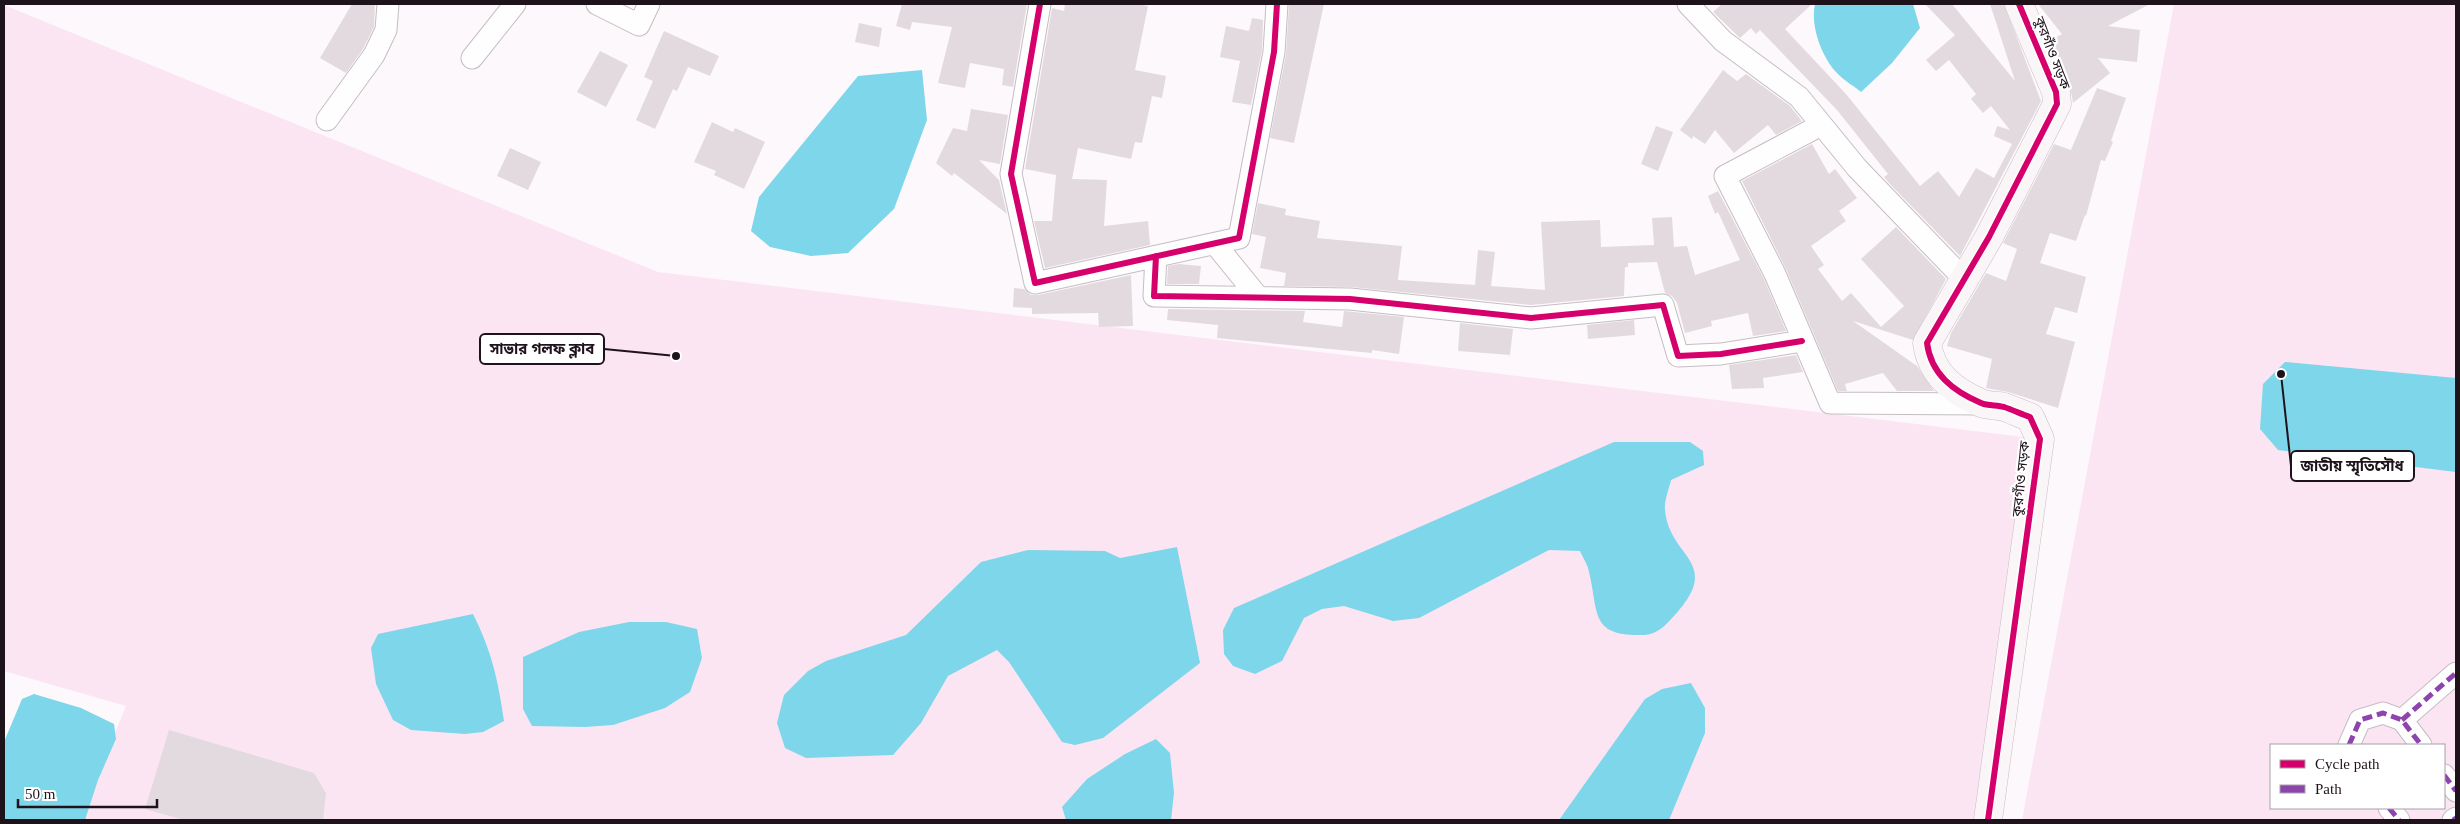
<svg xmlns="http://www.w3.org/2000/svg" width="2460" height="824" font-family="'Times New Roman','Noto Sans Bengali',serif">
	<style>
		.green { fill: #fce5f3; fill-rule: evenodd }
		.water { fill: #7dd6ea }
		.building { fill: #e3dadf }
		.lines { fill: none; stroke-linecap: round; stroke-linejoin: round }
		.street-casing { stroke: #c5bdc2; stroke-width: 23 }
		.secondary-casing { stroke: #c5bdc2; stroke-width: 29 }
		.street { stroke: #fffefe; stroke-width: 21 }
		.secondary { stroke: #faf6f8; stroke-width: 28 }
		.quiet { stroke: #8e44ad; stroke-width: 5; stroke-dasharray: 10 5; stroke-linecap: butt }
		.cycleway-casing { stroke: #fff; stroke-width: 9 }
		.cycleway { stroke: #d6006c; stroke-width: 6 }
		.labels { text-anchor: middle; dominant-baseline: central; stroke-width: 4.5; stroke-linejoin: round; paint-order: stroke }
		.street-label { font-size: 14px; fill: #1f131b; stroke: #fff }
		.leader { fill: none; stroke: #1f131b; stroke-width: 2 }
		.callout-dot { fill: #1f131b; stroke: #fff; stroke-width: 2 }
		.callout { fill: #fff; stroke: #1f131b; stroke-width: 2 }
		.callout-label { font-size: 15px; text-anchor: middle; font-weight: bold; fill: #1f131b }
	</style>
	<rect width="100%" height="100%" fill="#fdf8fb"/>
	<path class="green" d="M2174 4H2456V820H2022ZM2271 745H2444V808H2271Z
		M4 5 658 272 2040 439 1989 820H79L126 706 4 671Z"/>
	<path class="water" d="M1815 4H1913L1920 28 1892 63 1861 92C1854 86 1846 82 1839 75 1822 59 1810 26 1815 4Z
		M922 70 927 120 894 209 848 253 811 256 770 247 751 231 759 197 858 76Z
		M2285 362 2456 378V472L2278 450 2260 429 2263 384Z
		M1614 442H1690L1703 451 1704 465 1671 480C1669 489 1664 501 1665 510 1669 559 1725 561 1673 617 1665 626 1657 634 1645 635 1589 637 1599 613 1589 572 1588 565 1583 558 1580 551L1549 550 1419 618 1393 621 1344 606 1322 609 1304 618 1282 661 1255 674 1233 666 1224 654 1223 630 1234 608Z
		M1177 547 1200 663 1103 738 1075 745 1062 742 1009 662 997 650 948 676 921 723 893 755 806 758 785 748 777 723 784 695 808 671 826 661 906 635 981 562 1028 550 1105 551 1120 558Z
		M473 614C492 652 498 680 504 721L483 732 465 734 411 730 393 720 376 684 371 648 378 634Z
		M629 622H666L697 629 702 658 690 692 665 708 613 725 585 727 532 726 523 709V657L579 632Z
		M1691 683 1705 708V733L1669 820H1559L1645 699 1662 689Z
		M34 694 81 708 114 724 116 739 98 780 85 820H4V742L22 699Z
		M1156 739 1170 753 1174 793 1171 820H1066L1062 807 1087 779 1125 754Z"/>
	<path class="building" d="M352 4 375 5 374 27 363 49 346 73 320 58Z
		M902 4H1027L1013 87 1002 85 1004 69 970 63 965 88 938 83 952 27 912 22 910 30 896 26Z
		M1065 4H1136L1148 6 1135 70 1166 76 1162 98 1152 96 1142 143 1135 142 1131 159 1078 148 1072 179 1107 180 1104 226 1148 221 1150 245 1045 268 1034 221H1052L1056 175 1025 169 1052 8 1064 11Z
		M1289 4H1324L1294 143 1270 138 1286 54Z
		M1722 4H1812L1785 29 1846 94 1920 186 1938 171 1959 197 1976 168 1994 178 2012 144 1994 136 1997 126 2010 130 1991 106 1983 113 1971 99 1976 94 1949 60 1936 71 1926 60 1955 35 1925 4H1952L2015 81 1990 4H2004L2041 101 1960 256 1889 183 1884 177 1888 174 1837 110 1760 30 1756 34 1751 28 1740 38 1713 12Z
		M2038 4H2150L2108 26 2140 30 2137 62 2098 58 2110 73 2073 103 2070 86 2051 40 2062 34Z
		M1252 18 1263 20 1262 50 1251 105 1232 102 1240 61 1220 57 1226 26 1249 31Z
		M859 23 882 28 879 47 855 42Z
		M664 31 719 56 710 76 688 67 677 91 673 89 655 129 636 120 653 81 644 77Z
		M600 51 628 65 606 107 577 92Z
		M1723 70 1737 81 1746 74 1790 106 1802 121 1776 135 1768 125 1734 153 1715 130 1705 144 1693 136 1692 139 1680 130Z
		M2097 88 2126 98 2111 141 2113 142 2105 161 2101 160 2086 216 2085 215 2076 241 2050 233 2040 263 2086 277 2077 313 2055 307 2046 334 2075 342 2058 408 2008 392 1986 388 1992 359 1947 346 1951 333 1986 273 2006 281 2017 249 2003 243 2054 144 2071 150Z
		M971 109 1008 115 1000 164 979 160 999 180 1007 214 954 173 952 176 936 163 953 128 967 131Z
		M712 122 733 132 735 128 765 142 744 189 714 175 716 171 694 162Z
		M1656 126 1673 132 1658 171 1641 164Z
		M1812 144 1829 174 1835 169 1857 198 1839 211 1846 221 1811 246 1824 265 1818 269 1842 301 1851 293 1881 327 1904 306 1861 259 1896 227 1946 279 1913 340 1853 321 1917 366 1934 391H1897L1883 373 1845 384 1847 391H1838L1786 269 1742 181Z
		M510 148 541 162 528 190 497 176Z
		M1718 191 1764 279 1786 331 1753 336 1748 313 1711 321 1712 326 1685 333 1677 303 1672 296 1665 293 1657 262 1628 263V267H1625L1624 296 1531 305 1351 287 1284 286 1286 273 1260 268 1266 237 1252 234 1258 203 1286 209 1285 215 1320 221 1317 238 1402 246 1398 280 1475 285 1478 250 1495 252 1491 286 1545 290 1541 222 1600 220 1601 247 1654 245 1652 218 1672 217 1674 247 1687 246 1695 275 1740 260 1718 212 1715 214 1708 196Z
		M1179 264 1201 266 1199 284H1167L1168 266Z
		M1131 275 1133 326 1099 327 1098 313 1032 314V308L1013 307 1014 288 1024 289 1031 295H1038Z
		M1168 309 1305 311 1303 322 1342 327 1344 311 1404 317 1399 354 1372 350V353L1217 338 1218 325 1167 320Z
		M1634 320 1635 335 1588 339 1587 325Z
		M1460 323 1513 329 1510 355 1458 351Z
		M1796 355 1803 372 1763 378 1764 388 1732 389 1729 365Z
		M169 730 314 773 326 793 323 820H184L145 809Z"/>
	<g class="lines">
		<g class="street-casing">
			<path id="street" d="M597 4 639 25 649 4
				M1040 4 1011 174 1035 283 1239 238 1274 52 1277 4
				M1688 4 1723 41 1799 97 1857 168 1964 279
				M472 58 515 4
				M327 120 374 55 386 30 388 4
				M1821 125 1725 176 1775 274 1830 403 1982 404
				M1215 244 1259 298
				M1156 256 1154 296 1350 299 1531 318 1663 305 1678 356 1721 354 1802 341
				M2402 720 2456 673
				M2349 745 2360 720 2383 713 2402 720 2421 745
				M2444 775 2456 791
				M2389 808 2399 820
				M2453 820 2456 818"/>
		</g>
		<g class="secondary-casing">
			<path id="secondary" d="M1988 820 2040 439 2030 417C2021 414 2013 410 2004 407 1997 405 1988 406 1981 403 1953 391 1931 374 1927 343L1989 237 2057 104 2056 92 2019 4"/>
		</g>
		<use href="#street" class="street"/>
		<use href="#secondary" class="secondary"/>
		<path class="quiet" d="M2402 720 2456 673
			M2349 745 2360 720 2383 713 2402 720 2421 745
			M2444 775 2456 791
			M2389 808 2399 820
			M2453 820 2456 818"/>
		<g class="cycleway-casing">
			<path id="cycleway" d="M1040 4 1011 174 1035 283 1239 238 1274 52 1277 4
				M1156 256 1154 296 1350 299 1531 318 1663 305 1678 356 1721 354 1802 341
				M1988 820 2040 439 2030 417C2021 414 2013 410 2004 407 1997 405 1988 406 1981 403 1953 391 1931 374 1927 343L1989 237 2057 104 2056 92 2019 4"/>
		</g>
		<use href="#cycleway" class="cycleway"/>
	</g>
	<g class="labels">
		<g class="street-label">
			<text transform="translate(2052 53) rotate(69)">কুরগাঁও সড়ক</text>
			<text transform="translate(2021 479) rotate(-84)">কুরগাঁও সড়ক</text>
		</g>
	</g>
	<path class="leader" d="M676 356L604 349M2281 374L2291 466"/>
	<g class="callout-dot">
		<circle cx="676" cy="356" r="5"/>
		<circle cx="2281" cy="374" r="5"/>
	</g>
	<g class="callout">
		<rect x="480" y="334" width="124" height="30" rx="5"/>
		<rect x="2291" y="451" width="123" height="30" rx="5"/>
	</g>
	<g class="callout-label">
		<text x="542" y="354">সাভার গলফ ক্লাব</text>
		<text x="2352" y="471">জাতীয় স্মৃতিসৌধ</text>
	</g>
	<rect width="2460" height="824" fill="none" stroke="#1f131b" stroke-width="10"/>
	<rect x="2270" y="744" width="175" height="65" fill="#ffffff" stroke="#a5a1a4"/>
	<rect x="2280" y="760" width="25" height="8" fill="#d6006c" stroke="#a5a1a4"/>
	<text x="2315" y="769" font-size="15" fill="#1f131b">Cycle path</text>
	<rect x="2280" y="785" width="25" height="8" fill="#8e44ad" stroke="#a5a1a4"/>
	<text x="2315" y="794" font-size="15" fill="#1f131b">Path</text>
	<path d="M18 799v8h139v-8" fill="none" stroke="#1f131b" stroke-width="2.5"/>
	<text x="25" y="799" font-size="15" fill="#1f131b" stroke="#ffffff" stroke-width="4" paint-order="stroke">50 m</text>
</svg>
